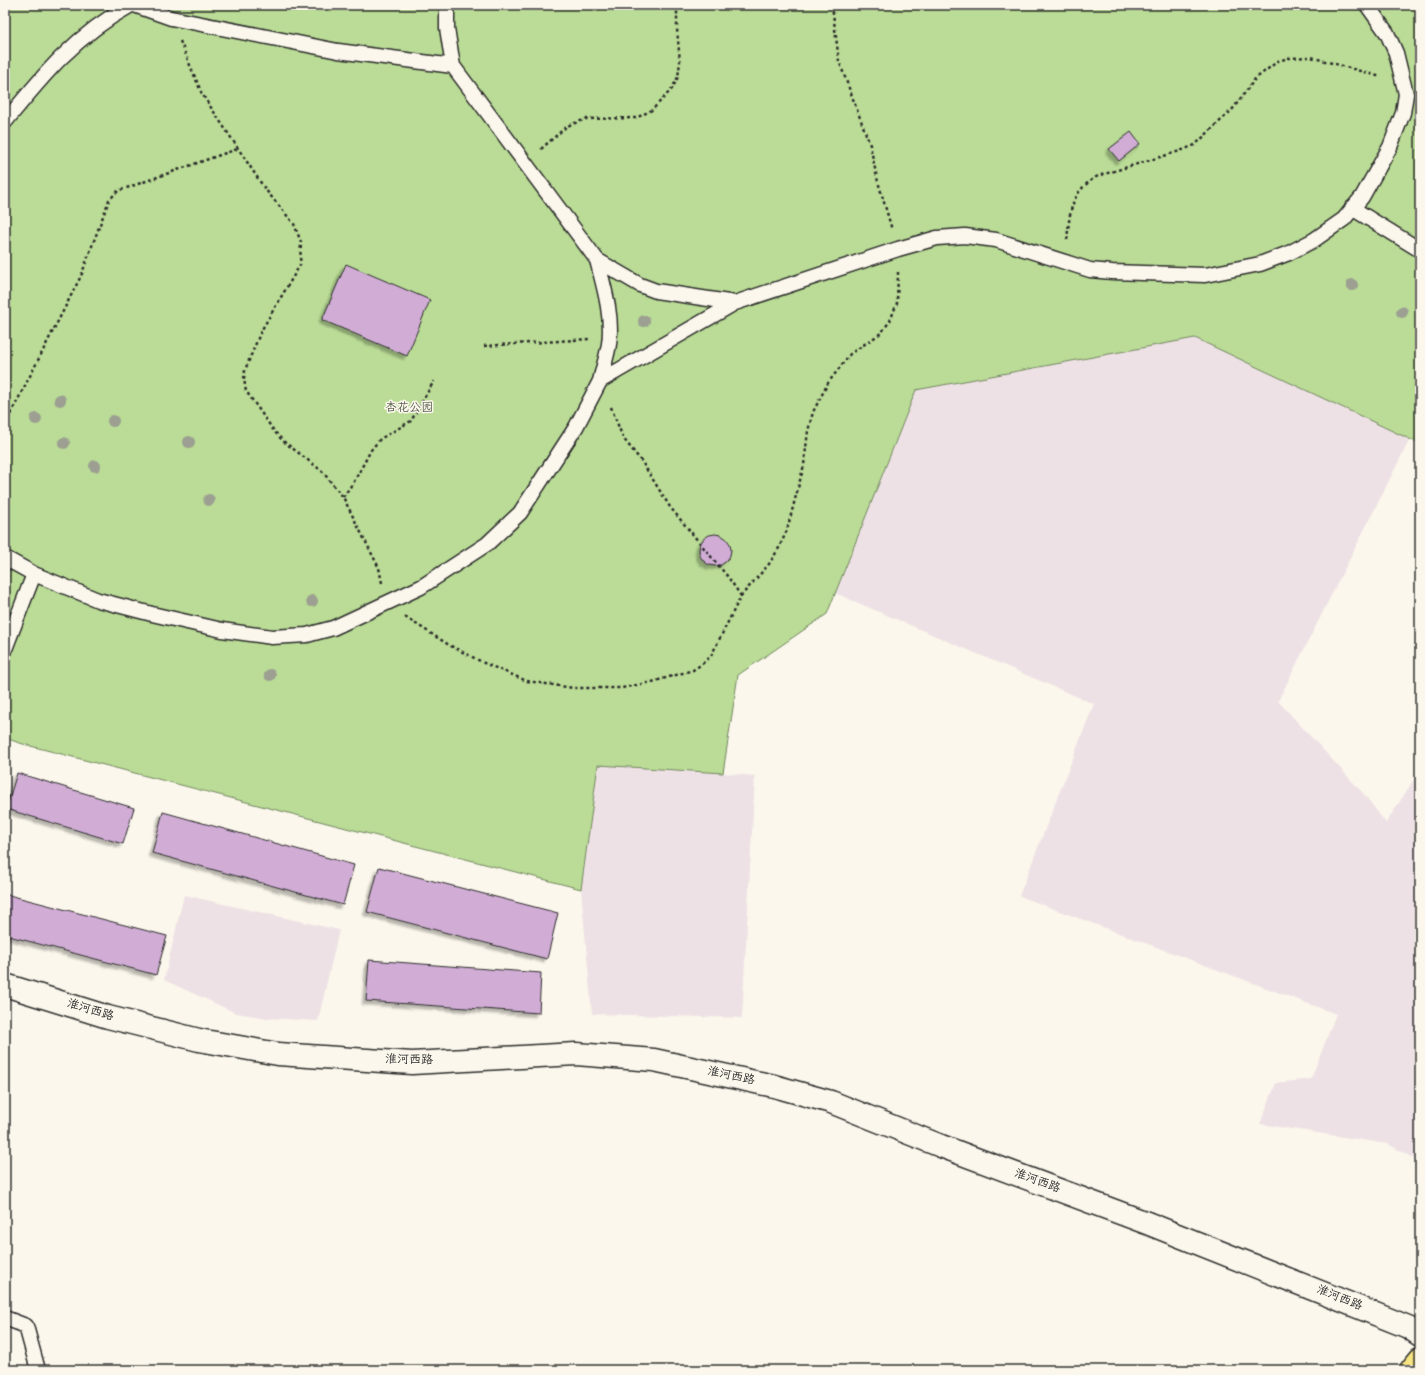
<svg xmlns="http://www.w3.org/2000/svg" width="1425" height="1375" font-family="'Gochi Hand','LXGW WenKai TC',sans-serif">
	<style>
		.built { fill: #eee1e5 }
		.green { fill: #badc96; stroke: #728460 }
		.building { fill: #d1add6; stroke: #2b2b2b; filter: url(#shadow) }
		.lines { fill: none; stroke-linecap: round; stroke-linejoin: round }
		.service-casing { stroke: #2b2b2b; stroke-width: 17 }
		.tertiary-casing { stroke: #2b2b2b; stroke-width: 25 }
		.primary-casing { stroke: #2b2b2b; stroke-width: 25 }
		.path { stroke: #2b2b2b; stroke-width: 2.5; stroke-dasharray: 3 3; stroke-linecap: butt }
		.service { stroke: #fbf7ec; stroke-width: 14 }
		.tertiary { stroke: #fbf7ec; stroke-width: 22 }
		.primary { stroke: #f6e381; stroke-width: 22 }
		.tree { fill: #9c9f91 }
		.labels { text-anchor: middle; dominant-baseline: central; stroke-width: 3; stroke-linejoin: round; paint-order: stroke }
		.park-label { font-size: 12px; fill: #4f5746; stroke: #fbf7ec }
		.street-label { font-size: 12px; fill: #2b2b2b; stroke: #fbf7ec }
	</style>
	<defs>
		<filter id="shadow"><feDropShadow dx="-3.5" dy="3.5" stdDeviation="1" flood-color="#0004"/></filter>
	</defs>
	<rect width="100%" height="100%" fill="#fbf7ec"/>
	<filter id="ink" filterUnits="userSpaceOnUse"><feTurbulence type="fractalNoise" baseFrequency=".025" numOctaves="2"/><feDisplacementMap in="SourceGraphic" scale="8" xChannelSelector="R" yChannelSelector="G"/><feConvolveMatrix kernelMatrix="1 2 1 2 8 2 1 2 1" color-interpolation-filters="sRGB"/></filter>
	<g filter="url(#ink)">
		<path class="built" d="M1195 338 1410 439 1278 701 1363 793 1386 823 1420 770V1162L1388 1144 1260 1124 1276 1083 1311 1079 1336 1014 1019 896 1094 704 835 593 916 390Z
			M598 765 723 773 755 776 742 1018 592 1014 581 889Z
			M184 895 339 930 318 1021 267 1018 236 1013 164 980Z"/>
		<path class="green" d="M5 5H1420V444L1195 338 916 390 827 614 738 675 723 773 598 765 581 889 23 744 5 738Z"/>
		<path class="building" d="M1131 132 1140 144 1119 161 1109 149Z
			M346 264 430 300 407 356 322 320Z
			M699 550a16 16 0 1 1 32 0a16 16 0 1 1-32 0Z
			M17 773 134 808 123 844 6 809Z
			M163 812 354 865 343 905 152 853Z
			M379 867 558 913 547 959 367 912Z
			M5 894 167 936 156 975 5 935Z
			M369 960 541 973 539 1013 366 1001Z"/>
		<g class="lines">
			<g class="service-casing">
				<path id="service" d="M134 5 171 18 338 51 453 66 447 28V5
					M453 66 597 260C604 287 613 316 609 344 607 356 603 368 600 381
					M5 122C44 74 76 35 131 5
					M1352 208 1420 250
					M597 260 640 285 656 291 735 303
					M5 558 34 574 98 600 152 614 222 630 272 637 307 635 333 628 421 587 487 544 520 513 576 427 600 381 735 303 898 249 937 238 965 236 996 240 1090 270 1112 272 1205 275 1260 264 1289 253 1314 240 1344 219 1362 197 1390 147 1403 113 1406 94 1396 53 1387 33 1367 5
					M5 649 34 574
					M5 1318 26 1326 38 1370"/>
			</g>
			<g class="tertiary-casing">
				<path id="tertiary" d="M5 985 108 1017 199 1040 278 1054 412 1063 576 1054 654 1060 774 1086 831 1102 941 1146 1147 1223 1408 1327 1420 1335"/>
			</g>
			<g class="primary-casing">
				<path id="primary" d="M1411 1370 1420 1359"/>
			</g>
			<path class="path" d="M832 5 839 61 870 145 877 178 892 230
				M180 41 202 94 265 189 294 224 301 242 300 265 261 331 245 370 244 379 246 391 274 431 283 441 322 471 343 497 379 568 382 583
				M541 149 567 126 586 119 636 118 652 110 672 89 678 77 680 62 677 29V5
				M1067 240C1070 211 1070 192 1098 176L1180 151 1195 145 1232 110 1255 79 1278 61 1289 58 1311 57 1381 77
				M484 346 589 339
				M611 407 623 438 642 462 670 507 728 577 741 596
				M5 425 81 276 109 200 118 191 237 149
				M343 497 355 480 371 450 380 439 411 421 434 381
				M405 617 449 645 484 663 527 681 573 688H622L652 682 693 670 702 664 711 656 741 596 769 564 779 548 787 530 804 465 808 431 813 412 828 383 850 354 881 333 890 321 897 303 898 272"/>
			<use href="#service" class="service"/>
			<use href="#tertiary" class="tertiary"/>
			<use href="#primary" class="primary"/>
		</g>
		<g class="tree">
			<circle cx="1352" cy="285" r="6"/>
			<circle cx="1402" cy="312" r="6"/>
			<circle cx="644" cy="321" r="6"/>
			<circle cx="60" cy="400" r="6"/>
			<circle cx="36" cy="419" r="6"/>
			<circle cx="113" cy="421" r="6"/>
			<circle cx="189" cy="442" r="6"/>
			<circle cx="64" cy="443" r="6"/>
			<circle cx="95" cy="466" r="6"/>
			<circle cx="209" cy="500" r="6"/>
			<circle cx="312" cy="601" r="6"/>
			<circle cx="270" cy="675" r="6"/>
		</g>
	</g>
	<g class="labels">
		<g class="park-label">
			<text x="409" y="409">杏花公园</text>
		</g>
		<g class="street-label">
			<text transform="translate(90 1011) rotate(17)">淮河西路</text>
			<text transform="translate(409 1061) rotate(1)">淮河西路</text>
			<text transform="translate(731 1077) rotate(12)">淮河西路</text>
			<text transform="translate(1037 1182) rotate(20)">淮河西路</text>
			<text transform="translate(1339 1299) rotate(22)">淮河西路</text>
		</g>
	</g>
	<rect width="1425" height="1375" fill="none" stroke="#fbf7ec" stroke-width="20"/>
	<rect x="10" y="10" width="1405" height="1355" fill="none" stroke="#2b2b2b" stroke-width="1.5" filter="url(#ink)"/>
</svg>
